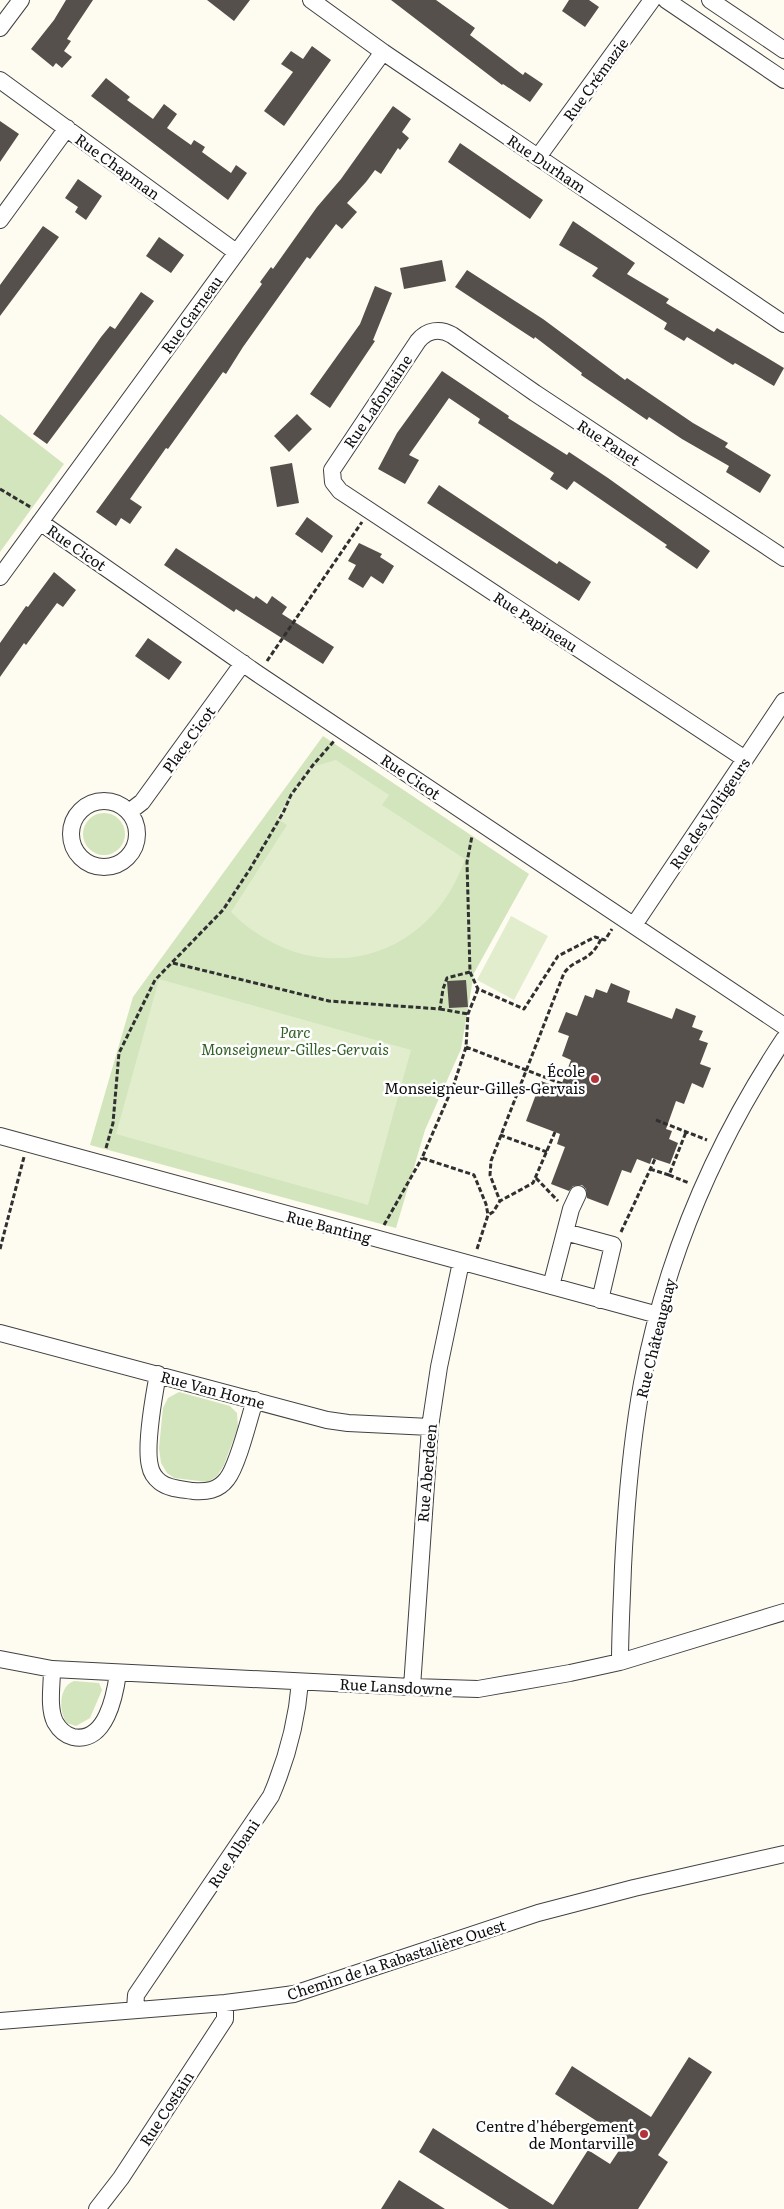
<svg xmlns="http://www.w3.org/2000/svg" width="784" height="2209" font-family="Literata,serif">
	<style>
		.green { fill: #d2e5bd }
		.pitch { fill: #e2edce }
		.building { fill: #56504c }
		.lines { fill: none; stroke-linecap: round; stroke-linejoin: round }
		.minor-casing { stroke: #414141; stroke-width: 18 }
		.path { stroke: #303030; stroke-width: 3; stroke-dasharray: 5 2.5; stroke-linecap: butt }
		.minor { stroke: #fff; stroke-width: 16 }
		.poi-dot { fill: #b13439; stroke: #fff; stroke-width: 2 }
		.labels { text-anchor: middle; dominant-baseline: central; stroke-width: 5; stroke-linejoin: round; paint-order: stroke }
		.street-label { font-size: 15px; fill: #0e0e0e; stroke: #fff }
		.park-label { font-size: 15px; font-style: italic; fill: #316025; stroke: #fff }
		.poi-label { font-size: 15px; fill: #0e0e0e; stroke: #fff; text-anchor: end }
	</style>
	<rect width="100%" height="100%" fill="#fefbf1"/>
	<path class="green" d="M0 414 64 464 0 552Z
		M323 736 529 874 474 973 461 1049 425 1130 396 1228 90 1145 133 997Z
		M83 834a21 21 0 1 1 42 0a21 21 0 1 1-42 0Z
		M179 1392 230 1406 237 1413 238 1427 224 1465 217 1476 208 1482 174 1478 167 1473 161 1463 159 1448 163 1408 168 1398Z
		M74 1681 99 1683 102 1690 90 1718 76 1726 67 1723C58 1711 59 1686 74 1681Z"/>
	<path class="pitch" d="M336 760 389 795 382 805 465 859C428 966 310 991 231 912L287 825 276 818 308 768Z
		M511 916 548 936 514 1000 477 980Z
		M159 979 411 1050 368 1205 116 1134Z"/>
	<path class="building" d="M66 0H93L67 39 71 41 64 51 72 57 62 68 56 63 53 67 31 49 54 20Z
		M207 0H250L234 21Z
		M391 0H436L475 28 470 35 523 75 525 72 543 84 530 102 503 84 502 85Z
		M569 0H589L599 7 585 27 562 11Z
		M312 46 331 60 284 126 264 111 293 72 281 64 291 51 303 59Z
		M106 78 130 97 127 100 153 119 164 104 177 114 167 128 191 145 194 140 205 147 202 152 231 173 236 165 247 173 228 200 91 96Z
		M393 106 411 119 402 132 409 138 400 150 398 148 381 174 375 170 366 182 347 203 357 212 342 229 336 224 310 259 307 257 243 347 226 374 223 372 168 449 166 448 130 499 142 507 130 524 121 518 116 526 96 512 262 284 260 282 271 267 273 269 317 207 341 179Z
		M0 121 19 134 0 162Z
		M460 143 543 200 530 219 448 162Z
		M78 179 102 196 86 220 75 212 78 207 65 198Z
		M573 221 635 263 627 274 669 299 666 303 714 332 717 328 784 368 774 386 735 363 733 365 687 337 684 341 664 329 667 323 592 276 598 268 559 245Z
		M43 226 59 237 0 316V285Z
		M159 237 184 255 171 273 146 256Z
		M442 260 446 281 404 289 400 268Z
		M467 270 543 319 625 380 627 378 693 423 728 443 725 447 771 475 760 493 726 472 729 466 682 439 649 417 647 420 581 375 582 373 535 337 534 339 455 287Z
		M375 286 392 293 373 340 375 341 330 408 310 394 360 324Z
		M141 292 154 301 47 444 33 434 101 337 110 326 115 329Z
		M442 371 509 416 508 418 567 455 569 452 608 478 710 551 697 569 665 547 667 545 574 481 567 490 550 479 554 473 478 423 480 419 449 398 409 455 419 460 405 484 378 469 397 433Z
		M297 414 312 429 289 452 274 436Z
		M292 463 299 503 277 507 270 467Z
		M439 485 557 564 559 561 591 582 579 601 427 503Z
		M307 517 333 536 322 553 295 534Z
		M359 543 382 554 380 557 394 566 383 584 371 576 363 588 348 579 356 565 348 561Z
		M176 548 254 599 256 596 267 604 272 596 287 607 282 614 334 647 323 664 236 609 234 612 164 565Z
		M54 572 76 590 63 607 57 603 26 645 24 643 0 677V643L26 606 28 607Z
		M148 638 182 662 169 680 135 656Z
		M466 980 468 1007 449 1008 447 981Z
		M611 983 630 991 627 1002 672 1019 676 1008 696 1016 692 1027 703 1031 699 1040 708 1043 700 1064 711 1068 703 1088 692 1083 684 1104 676 1101 666 1129 672 1131 669 1139 678 1143 670 1164 652 1158 650 1164 637 1159 631 1173 622 1170 608 1206 587 1198 586 1189 582 1185 573 1186 569 1191 551 1184 565 1147 557 1144 560 1134 526 1121 541 1081 560 1088 571 1060 562 1056 569 1036 558 1032 566 1012 577 1016 585 995 593 998 596 989 607 993Z
		M689 2057 712 2072 658 2155 668 2162 638 2209H509L419 2152 433 2128 553 2205 588 2150 610 2164 626 2140 555 2094 572 2066 651 2117Z
		M399 2180 445 2209H381Z"/>
	<g class="lines">
		<g class="minor-casing">
			<path id="minor" d="M311 0 383 52 784 324
				M666 0 784 80
				M710 0 784 50
				M0 28 21 0
				M0 80 236 252
				M538 157 652 0
				M0 220 67 128
				M40 522 258 674 784 1026
				M0 577 383 52
				M745 759 340 491 333 482 332 470 418 341C427 330 440 328 452 335L535 393 784 558
				M71 834a33 33 0 1 1 66 0a33 33 0 1 1-66 0Z
				M129 812 142 802 243 663
				M634 925 784 701
				M0 1136 658 1315
				M565 1232 613 1245 600 1300
				M551 1286 571 1209 578 1194
				M0 1333 327 1420 348 1423 430 1427
				M158 1374C154 1395 145 1447 150 1466 151 1472 155 1478 160 1482 169 1489 182 1489 193 1491 206 1492 218 1491 227 1479 238 1465 249 1419 255 1400
				M0 1659 52 1669 412 1687 478 1689 570 1673 620 1662 784 1612
				M620 1662C620 1630 622 1599 623 1567 626 1505 631 1444 642 1383 665 1260 715 1143 784 1039
				M52 1669C52 1686 48 1707 55 1722 59 1729 65 1735 73 1737 106 1744 115 1695 118 1673
				M412 1687 430 1427 439 1367 461 1262
				M135 2009 136 1995 271 1796C286 1761 297 1720 300 1682
				M0 2021 225 2003 294 1994 538 1913 634 1888 784 1854
				M97 2209 121 2178 225 2019V2003"/>
		</g>
		<path class="path" d="M0 489 32 508
			M267 661 362 522
			M173 963 329 1001 440 1009 443 989 447 978 470 972 467 862 472 836
			M470 972 478 989 524 1009 558 956 595 937 605 940 612 929
			M478 989 468 1014 466 1047 454 1084 422 1158 474 1175 486 1204 488 1215
			M440 1009 468 1014
			M466 1047 573 1088
			M656 1120 707 1140
			M555 1132 533 1183 500 1201 490 1175 491 1161 564 973C576 957 590 963 601 939
			M500 1135 547 1152
			M106 1148 113 1123 119 1053 155 980 223 910 250 869 283 813 291 795 313 765 334 741
			M650 1169 669 1175 686 1132
			M669 1175 689 1183
			M536 1178 558 1201
			M384 1225 422 1158
			M621 1232 655 1159
			M0 1249 24 1157
			M477 1249 488 1215 493 1212 500 1201"/>
		<use href="#minor" class="minor"/>
	</g>
	<g class="poi-dot">
		<circle cx="595" cy="1079" r="5"/>
		<circle cx="644" cy="2134" r="5"/>
	</g>
	<g class="labels">
		<g class="street-label">
			<text transform="translate(595 79) rotate(-54)">Rue Crémazie</text>
			<text transform="translate(547 163) rotate(34)">Rue Durham</text>
			<text transform="translate(118 166) rotate(36)">Rue Chapman</text>
			<text transform="translate(191 314) rotate(-54)">Rue Garneau</text>
			<text transform="translate(377 401) rotate(-56)">Rue Lafontaine</text>
			<text transform="translate(609 442) rotate(33)">Rue Panet</text>
			<text transform="translate(77 547) rotate(35)">Rue Cicot</text>
			<text transform="translate(536 621) rotate(33)">Rue Papineau</text>
			<text transform="translate(188 739) rotate(-54)">Place Cicot</text>
			<text transform="translate(411 776) rotate(34)">Rue Cicot</text>
			<text transform="translate(709 813) rotate(-56)">Rue des Voltigeurs</text>
			<text transform="translate(329 1226) rotate(15)">Rue Banting</text>
			<text transform="translate(655 1338) rotate(-76)">Rue Châteauguay</text>
			<text transform="translate(213 1389) rotate(15)">Rue Van Horne</text>
			<text transform="translate(426 1473) rotate(-85)">Rue Aberdeen</text>
			<text transform="translate(396 1686) rotate(3)">Rue Lansdowne</text>
			<text transform="translate(233 1853) rotate(-56)">Rue Albani</text>
			<text transform="translate(396 1959) rotate(-18)">Chemin de la Rabastalière Ouest</text>
			<text transform="translate(166 2108) rotate(-57)">Rue Costain</text>
		</g>
		<g class="park-label">
			<text x="295" y="1031">Parc<tspan x="295" dy="17">Monseigneur-Gilles-Gervais</tspan></text>
		</g>
		<g class="poi-label">
			<text x="585" y="1070">École<tspan x="585" dy="17">Monseigneur-Gilles-Gervais</tspan></text>
			<text x="634" y="2125">Centre d'hébergement<tspan x="634" dy="17">de Montarville</tspan></text>
		</g>
	</g>
</svg>
